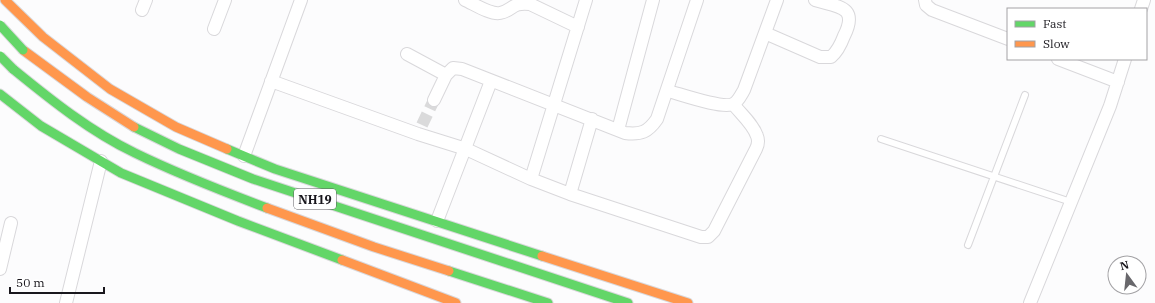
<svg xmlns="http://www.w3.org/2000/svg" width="1155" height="303" font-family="'IBM Plex Serif',serif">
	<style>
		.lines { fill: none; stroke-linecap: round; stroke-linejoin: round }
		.street-tunnel { stroke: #dadadb; stroke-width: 12; stroke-dasharray: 12 6; stroke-linecap: butt }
		.lane-casing { stroke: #d9d8db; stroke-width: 8 }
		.street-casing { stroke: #d9d8db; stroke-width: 14 }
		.fast-casing { stroke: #d9d8db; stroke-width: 11 }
		.slow-casing { stroke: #d9d8db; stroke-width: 11 }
		.lane { stroke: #fff; stroke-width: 6 }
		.street { stroke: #fff; stroke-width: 12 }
		.fast { stroke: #63d668; stroke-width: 9 }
		.slow { stroke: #ff974d; stroke-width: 9 }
		.fast-bridge-casing { stroke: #d9d9da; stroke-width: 11; stroke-linecap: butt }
		.fast-bridge { stroke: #63d668; stroke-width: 9 }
		.labels { text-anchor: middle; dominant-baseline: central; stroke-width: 3; stroke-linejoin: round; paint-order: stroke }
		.shield { fill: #fff; stroke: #5e5d61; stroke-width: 1 }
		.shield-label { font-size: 12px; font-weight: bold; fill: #19171d }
	</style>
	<rect width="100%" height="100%" fill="#fcfcfd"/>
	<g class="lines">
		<path class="street-tunnel" d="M422 125 434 100"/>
		<g class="lane-casing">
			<path id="lane" d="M881 139 1071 202
				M968 245 1025 95"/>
		</g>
		<g class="street-casing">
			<path id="street" d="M465 0C474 4 491 15 500 13 514 10 511 2 530 4L578 27
				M925 0 926 5 932 10 1008 39
				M1141 9 1144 0
				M142 10 146 0
				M214 29 225 0
				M765 33 820 57H831C838 51 841 44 844 36 859 6 838 7 815 0
				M407 54 446 75
				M1058 59 1118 82
				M271 81 418 134 466 149 531 179 570 194 701 237H708L714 231 756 149C758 145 759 141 757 136 753 124 741 114 733 104
				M668 91C680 94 722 109 733 104 738 102 741 95 744 90L777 0
				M434 100 446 75 453 68 462 69 625 133C641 135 648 132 657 119L697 0
				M618 130 653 0
				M244 156 301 0
				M531 179 586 0
				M570 194 592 119
				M437 221 491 81
				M0 269 11 223
				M66 303 101 161
				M1030 303 1110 106 1125 59"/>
		</g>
		<g class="fast-casing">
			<path id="fast" d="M13 69C51 100 91 132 135 153 178 174 222 191 267 208
				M0 94 41 126 121 173 238 221 342 260
				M134 127 179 149 253 179 628 303
				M227 149 275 169 542 256
				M449 271 548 303"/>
		</g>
		<g class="slow-casing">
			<path id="slow" d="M5 0 43 37 110 89 176 127 227 149
				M23 50 87 97 134 127
				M267 208 374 247 449 271
				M542 256 688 303
				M342 260 456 303"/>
		</g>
		<use href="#lane" class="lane"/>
		<use href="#street" class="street"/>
		<use href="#fast" class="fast"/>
		<use href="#slow" class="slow"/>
		<g class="fast-bridge-casing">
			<path id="fast-bridge" d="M0 25 23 50
				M0 56 13 69"/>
		</g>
		<use href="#fast-bridge" class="fast-bridge"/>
	</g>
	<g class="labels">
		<rect class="shield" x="294" y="189" width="42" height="20" rx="3"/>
		<g class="shield-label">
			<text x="315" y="199">NH19</text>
		</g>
	</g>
	<rect x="1007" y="8" width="140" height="52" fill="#ffffff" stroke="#a3a2a5"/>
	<rect x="1015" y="21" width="20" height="6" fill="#63d668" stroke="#a3a2a5"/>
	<text x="1043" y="28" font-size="12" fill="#19171d">Fast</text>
	<rect x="1015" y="41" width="20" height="6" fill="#ff974d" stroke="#a3a2a5"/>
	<text x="1043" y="48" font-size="12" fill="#19171d">Slow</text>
	<g transform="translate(1127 275) rotate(345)"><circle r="19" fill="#ffffff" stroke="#a3a2a5"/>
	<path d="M0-3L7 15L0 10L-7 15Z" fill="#68676b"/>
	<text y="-6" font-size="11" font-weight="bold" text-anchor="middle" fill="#19171d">N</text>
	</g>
	<path d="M10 287v6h94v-6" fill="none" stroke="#19171d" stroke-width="2"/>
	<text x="16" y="287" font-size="12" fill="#19171d" stroke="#ffffff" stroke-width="3" paint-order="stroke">50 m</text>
</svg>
